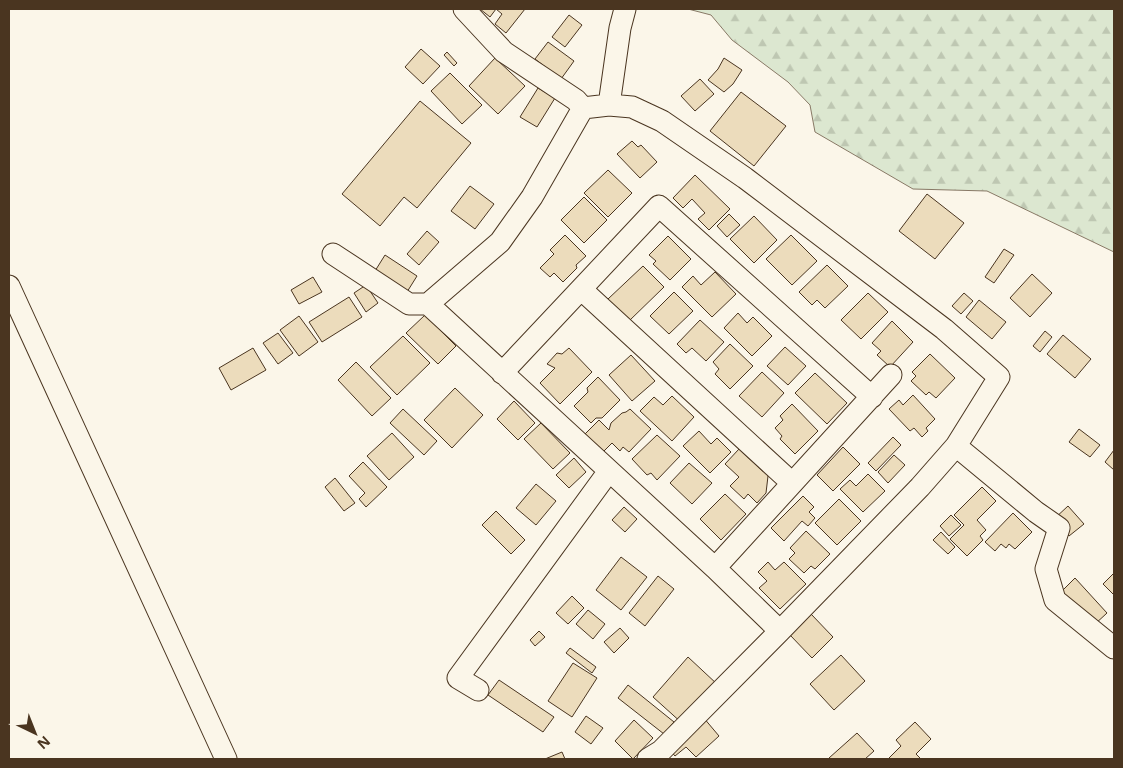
<svg xmlns="http://www.w3.org/2000/svg" width="1123" height="768" font-family="'Noto Sans',sans-serif">
	<style>
		.forest { fill: url(#forest-firs); stroke: #887966 }
		.building { fill: #ecdcbc; stroke: #4a3520 }
		.lines { fill: none; stroke-linecap: round; stroke-linejoin: round }
		.minor-casing { stroke: #4a3520; stroke-width: 23 }
		.minor { stroke: #fbf6e9; stroke-width: 21 }
	</style>
	<defs>
		<pattern id="forest-firs" width="22" height="20" patternUnits="userSpaceOnUse" patternTransform="scale(1.25)"><rect width="22" height="20" fill="#dce7d0"/><path d="M5 1l3.5 6h-7zM16 11l3.5 6h-7z" fill="#bec7b2"/></pattern>
	</defs>
	<rect width="100%" height="100%" fill="#fbf6e9"/>
	<path class="forest" d="M688 9H1114V252L987 191 913 189 815 132 810 105 788 82 732 40 711 15Z"/>
	<path class="building" d="M480 9H525L506 33 495 24 502 14 496 9 490 17Z
		M569 15 582 25 565 47 552 37Z
		M548 42 574 61 561 79 535 59Z
		M421 49 440 66 423 84 405 67Z
		M447 52 457 63 454 66 444 55Z
		M495 58 525 86 498 114 469 86Z
		M724 58 742 70 733 84 724 92 708 80 718 69Z
		M450 73 482 105 462 124 431 91Z
		M700 79 714 94 695 111 681 96Z
		M538 88 555 98 537 127 520 117Z
		M741 92 786 126 754 166 710 131Z
		M420 101 471 143 417 208 404 197 380 226 342 194Z
		M632 141 638 147 641 145 657 162 640 178 617 154Z
		M608 170 632 193 608 217 584 193Z
		M695 175 730 209 709 230 698 219 705 213 692 199 683 208 673 198Z
		M470 186 494 204 475 229 451 211Z
		M927 194 964 223 935 259 899 231Z
		M584 197 607 220 584 243 561 220Z
		M729 214 740 225 727 237 717 226Z
		M754 216 777 240 754 263 730 239Z
		M427 231 439 242 419 265 407 254Z
		M565 235 586 256 576 265 577 268 563 282 554 273 550 277 540 268 554 254 550 250Z
		M791 235 817 261 792 285 766 259Z
		M668 236 691 259 670 280 653 264 656 261 649 255Z
		M1004 249 1014 255 994 283 985 277Z
		M385 255 417 276 407 292 375 271Z
		M827 265 848 286 825 308 817 300 812 305 799 292Z
		M643 266 664 287 629 321 608 299Z
		M715 272 736 294 712 317 682 287 693 276 701 285Z
		M1032 274 1052 293 1030 317 1010 298Z
		M313 277 322 292 299 304 291 290Z
		M366 285 378 303 366 312 354 293Z
		M674 292 693 311 669 334 650 316Z
		M868 293 888 312 861 339 841 320Z
		M964 293 973 301 961 314 952 306Z
		M349 297 362 317 322 342 309 322Z
		M979 300 1006 322 992 339 966 317Z
		M738 313 747 323 753 317 772 336 752 356 724 328Z
		M425 315 456 346 438 364 406 333Z
		M299 316 318 342 299 356 280 330Z
		M700 320 724 342 706 361 692 348 686 353 677 344Z
		M892 321 913 342 890 367 877 355 881 351 872 343Z
		M1045 331 1052 337 1040 352 1033 346Z
		M278 333 293 353 278 364 263 343Z
		M1063 335 1091 359 1075 378 1047 354Z
		M403 336 430 363 397 395 370 367Z
		M730 344 753 366 730 389 715 374 719 369 713 362Z
		M785 347 806 366 788 385 767 366Z
		M253 348 266 370 231 390 219 368Z
		M569 348 592 372 560 404 540 383 555 368 547 364 557 353 562 354Z
		M930 354 955 378 936 398 929 392 926 395 911 381 916 376 912 372Z
		M631 355 655 381 632 401 609 375Z
		M356 362 391 398 372 416 338 380Z
		M762 372 784 393 762 417 739 396Z
		M815 373 847 403 827 424 795 393Z
		M598 377 620 400 602 418H596L591 423 574 406 588 392 587 388Z
		M455 388 483 415 452 448 424 420Z
		M913 395 935 419 926 428 928 431 922 437 914 428 910 431 889 409 899 400 903 405Z
		M672 396 694 417 672 441 640 411 654 397 663 405Z
		M514 401 535 423 518 440 497 419Z
		M792 404 818 431 795 454 780 439 782 436 775 428 783 420 780 416Z
		M403 409 437 441 424 455 390 423Z
		M630 409 651 429 629 452 623 447 620 451 612 443 603 452 585 434 599 420 609 430 611 423 622 413 626 412Z
		M541 423 570 453 553 469 524 439Z
		M1079 429 1100 445 1090 457 1069 442Z
		M699 431 711 444 717 438 731 452 710 473 683 446Z
		M392 433 414 457 389 480 367 456Z
		M657 435 680 456 657 480 651 473 647 475 632 459Z
		M893 437 901 445 876 471 868 463Z
		M843 447 860 464 833 491 817 475Z
		M739 449 768 476 766 493 757 503 748 494 744 499 730 486 739 477 725 464Z
		M1114 450V470L1105 462Z
		M894 455 905 465 888 483 878 472Z
		M574 458 586 472 569 488 556 475Z
		M363 462 387 487 366 507 359 499 365 493 349 476Z
		M689 463 712 483 692 504 670 483Z
		M868 474 885 491 863 512 840 489 850 480 856 486Z
		M335 478 355 503 344 511 325 487Z
		M536 484 556 501 536 525 516 508Z
		M982 487 996 501 977 520 986 530 980 536 983 540 967 556 950 539 964 525 954 515Z
		M725 494 746 514 721 540 700 519Z
		M803 496 814 507 809 512 815 518 808 526 802 521 784 541 771 528Z
		M839 499 861 521 837 545 815 523Z
		M1068 506 1084 524 1069 536 1054 519Z
		M624 507 637 519 625 532 612 520Z
		M496 511 525 540 511 554 482 525Z
		M1013 513 1032 532 1015 549 1009 544 1006 548 1001 544 995 551 985 542Z
		M951 515 961 525 949 536 940 526Z
		M806 531 830 554 815 569 811 566 804 573 789 559 795 553 790 548Z
		M941 532 955 547 948 554 933 540Z
		M621 557 647 577 621 610 596 590Z
		M768 562 775 570 784 562 806 584 780 609 759 588 767 581 758 572Z
		M1114 573V595L1103 584Z
		M658 576 674 589 645 626 629 613Z
		M1075 578 1107 613 1094 625 1062 591Z
		M572 596 584 608 568 624 556 613Z
		M588 610 605 624 593 639 576 624Z
		M811 614 833 637 812 658 790 635Z
		M620 628 629 638 614 653 604 642Z
		M539 631 545 637 535 646 530 640Z
		M570 648 596 667 592 673 566 653Z
		M841 655 865 681 834 710 810 684Z
		M688 657 718 685 683 724 653 697Z
		M573 663 597 678 572 717 548 701Z
		M499 680 554 717 543 732 488 695Z
		M628 685 674 722 664 734 618 698Z
		M586 716 603 728 591 744 575 732Z
		M703 717 719 736 696 757 686 747 675 756 668 748Z
		M634 720 653 738 633 759 615 741Z
		M915 722 931 739 916 754 921 759H888L901 746 896 740Z
		M857 733 874 751 865 759H830L829 758Z
		M562 752 565 759H545Z"/>
	<g class="lines">
		<g class="minor-casing">
			<path id="minor" d="M464 9 504 52 576 100 583 108 609 105 632 107 662 121 745 178 944 329 999 377 956 446 920 487 780 631 661 751 648 759
				M609 105 620 28 625 9
				M333 254 409 304H428L715 568 780 631
				M9 286 226 759
				M582 290 792 483
				M428 304 500 242 532 197 583 108
				M502 373 659 206 872 397
				M956 446 1036 512 1059 528 1046 569 1055 600 1114 648
				M715 568 891 375
				M478 690 458 678 609 471"/>
		</g>
		<use href="#minor" class="minor"/>
	</g>
	<rect width="1123" height="768" fill="none" stroke="#4a3520" stroke-width="20"/>
	<g transform="translate(35 733) rotate(137)" stroke="#fbf6e9" stroke-width="4" paint-order="stroke">
	<path d="M0-4L9 19L0 12L-9 19Z" fill="#4a3520"/>
	<text y="-8" font-size="14" font-weight="bold" text-anchor="middle" fill="#4a3520">N</text>
	</g>
</svg>
